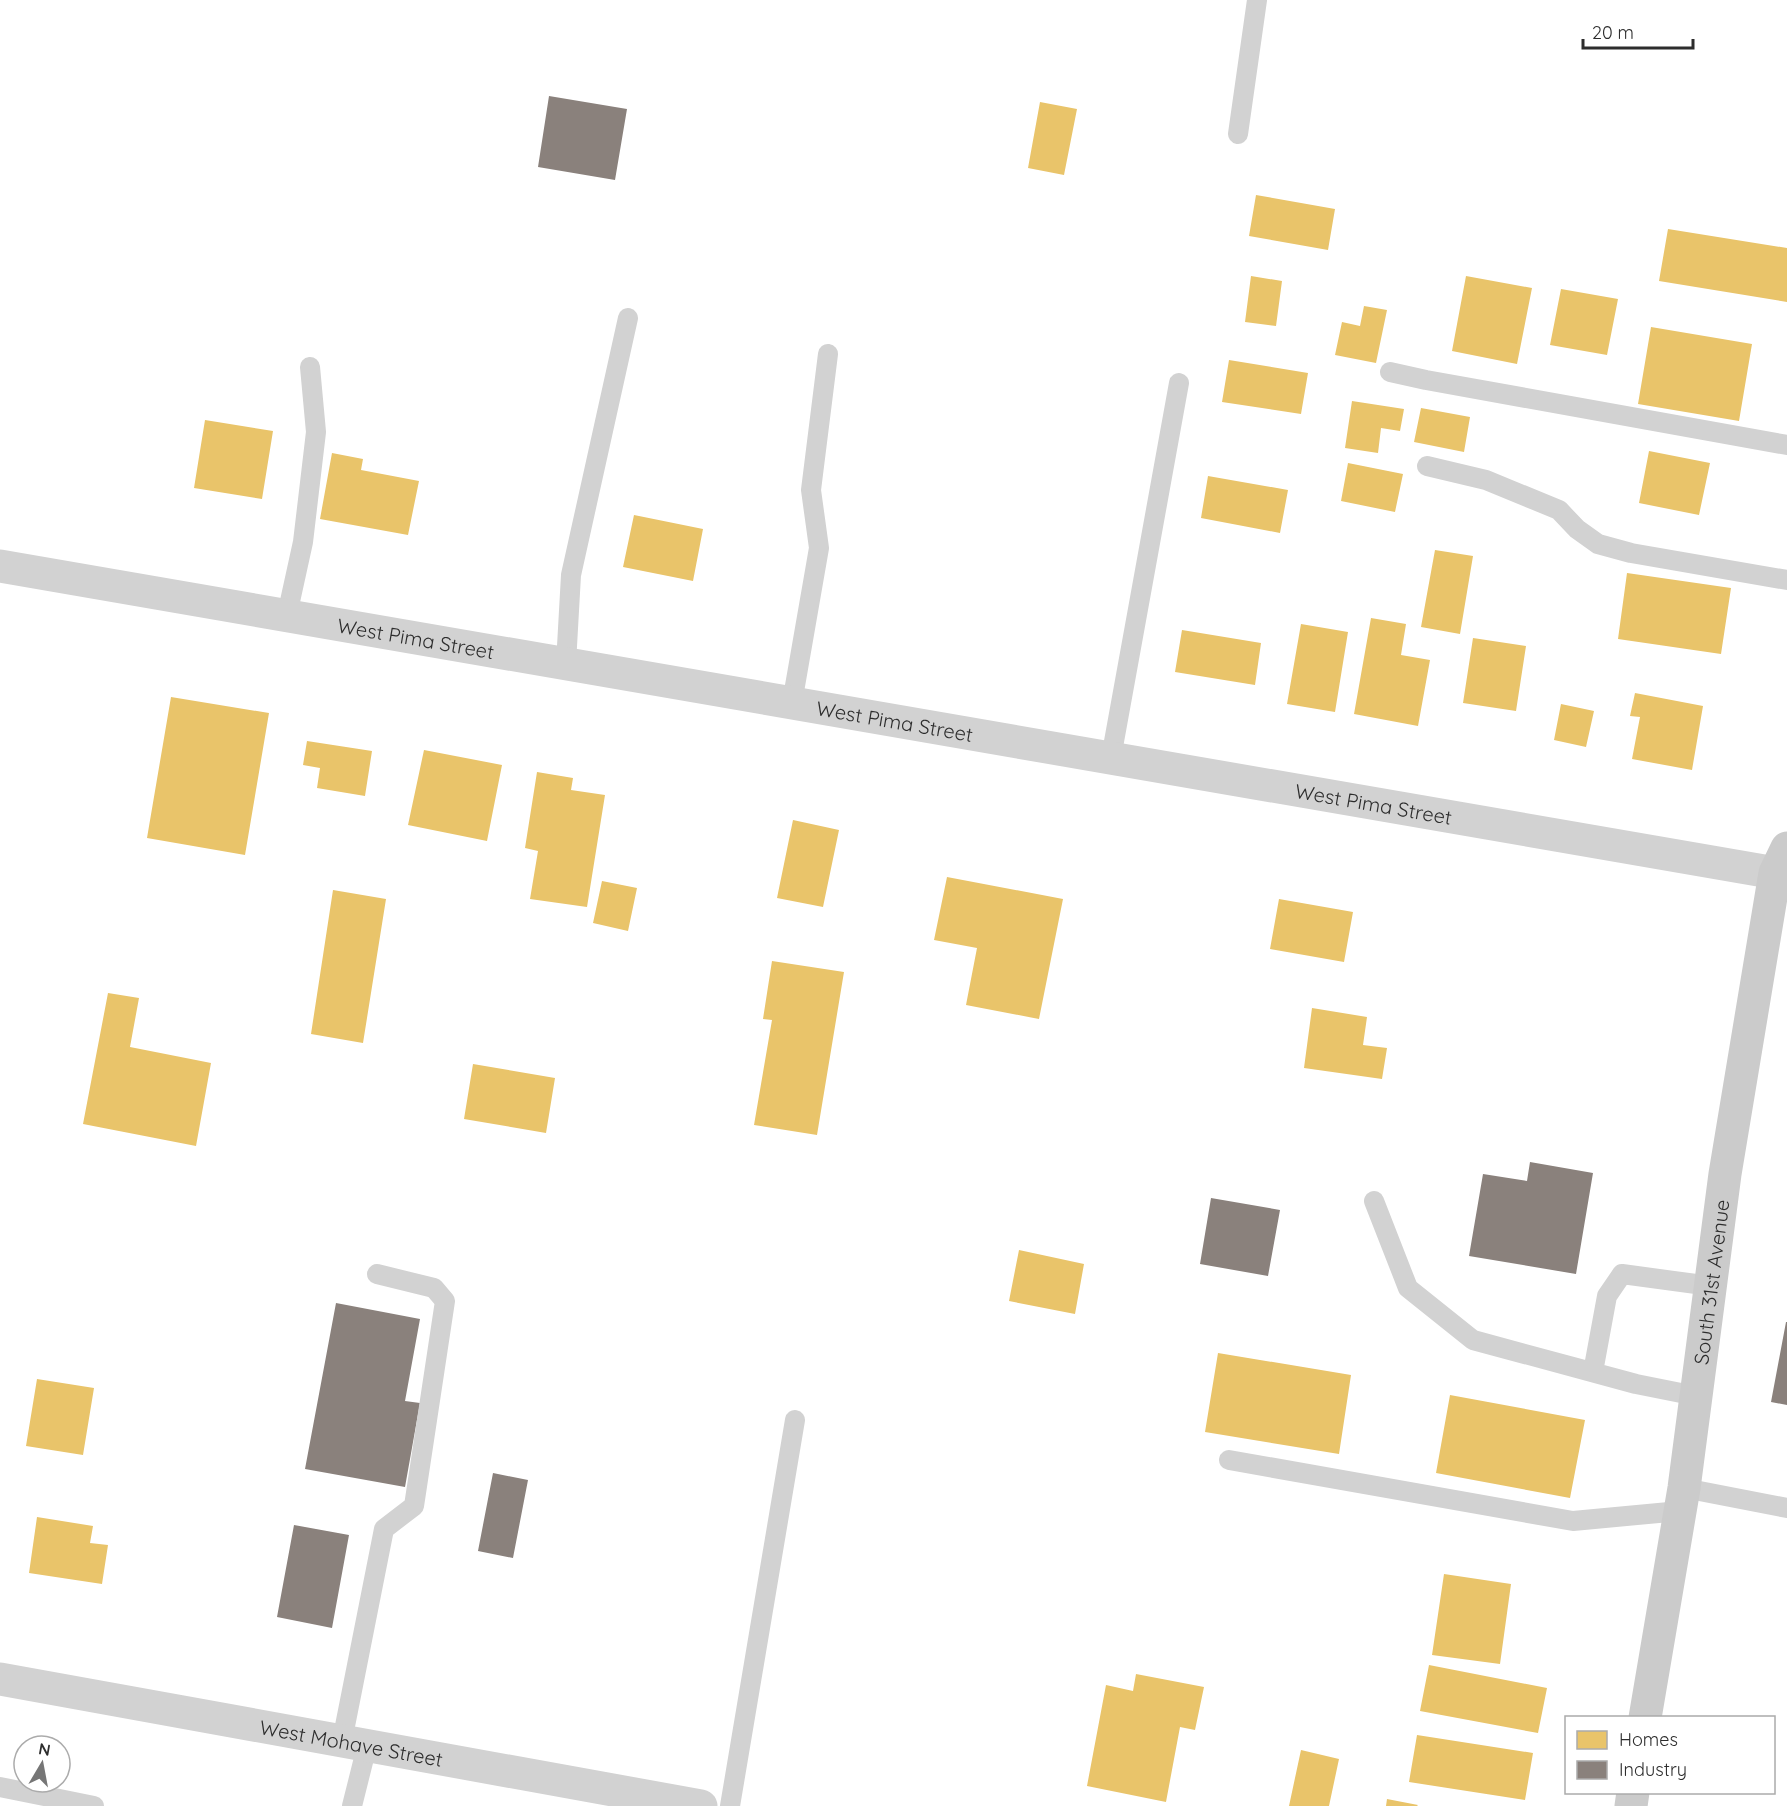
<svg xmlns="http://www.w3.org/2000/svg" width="1787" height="1806" font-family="Quicksand,sans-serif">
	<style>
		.homes { fill: #e9c46a }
		.industry { fill: #8a817c }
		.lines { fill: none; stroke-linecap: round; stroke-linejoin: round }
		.lane { stroke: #d2d2d2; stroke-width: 20 }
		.street { stroke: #d2d2d2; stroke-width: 33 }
		.secondary { stroke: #cbcbcb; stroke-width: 33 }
		.labels { text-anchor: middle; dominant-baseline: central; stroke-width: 6; stroke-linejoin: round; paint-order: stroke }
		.street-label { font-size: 20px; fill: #2d2d2d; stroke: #fff }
	</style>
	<rect width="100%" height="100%" fill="#fff"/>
	<path class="homes" d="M1040 102 1077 109 1064 175 1028 168Z
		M1256 195 1335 209 1328 250 1249 236Z
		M1668 229 1787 248V302L1659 281Z
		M1251 276 1282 281 1276 326 1245 322Z
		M1466 276 1532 288 1517 364 1452 351Z
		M1561 289 1618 299 1607 355 1550 345Z
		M1364 306 1387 310 1376 363 1335 355 1342 322 1360 326Z
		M1651 327 1752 344 1739 421 1638 404Z
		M1229 360 1308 373 1301 414 1222 402Z
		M1352 401 1404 409 1400 431 1381 428 1378 453 1345 448Z
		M1421 408 1470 417 1464 452 1414 442Z
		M205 420 273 431 262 499 194 488Z
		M1649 451 1710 463 1699 515 1639 503Z
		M332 453 363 459 361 470 419 481 408 535 320 519Z
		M1348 463 1403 474 1395 512 1341 501Z
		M1208 476 1288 490 1280 533 1201 518Z
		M634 515 703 529 693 581 623 567Z
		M1435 550 1473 556 1460 634 1421 627Z
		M1627 573 1731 588 1721 654 1618 639Z
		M1371 618 1406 624 1401 655 1430 660 1418 726 1354 714Z
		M1301 624 1348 632 1335 712 1287 704Z
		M1182 630 1261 643 1255 685 1175 672Z
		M1473 638 1526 646 1516 711 1463 703Z
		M1635 693 1703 706 1692 770 1632 759 1640 717 1630 716Z
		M171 697 269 713 245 855 147 838Z
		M1561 704 1594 711 1586 747 1554 740Z
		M307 741 372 751 365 796 317 788 320 768 303 765Z
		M424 750 502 765 487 841 408 825Z
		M537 772 573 778 571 790 605 795 587 907 530 899 538 851 525 848Z
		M793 820 839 830 823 907 777 898Z
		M947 877 1063 899 1039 1019 966 1005 977 948 934 940Z
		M602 881 637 888 628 931 593 923Z
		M333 890 386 899 363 1043 311 1034Z
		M1279 899 1353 912 1344 962 1270 949Z
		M772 961 844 972 817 1135 754 1125 772 1020 763 1019Z
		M108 993 139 998 130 1047 211 1063 196 1146 83 1124Z
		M1312 1008 1367 1017 1363 1045 1387 1048 1382 1079 1304 1068Z
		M473 1064 555 1078 546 1133 464 1119Z
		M1019 1250 1084 1264 1075 1314 1009 1301Z
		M1218 1353 1351 1375 1339 1454 1205 1432Z
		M37 1379 94 1388 83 1455 26 1446Z
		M1450 1395 1585 1420 1570 1498 1436 1473Z
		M37 1517 93 1526 90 1543 108 1545 102 1584 29 1573Z
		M1444 1574 1511 1584 1500 1664 1432 1655Z
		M1429 1665 1547 1688 1538 1733 1420 1711Z
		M1136 1674 1204 1687 1195 1730 1180 1727 1166 1802 1087 1786 1106 1685 1133 1691Z
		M1417 1735 1533 1753 1525 1800 1409 1782Z
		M1301 1750 1339 1759 1329 1806H1289Z
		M1387 1799 1418 1805 1417 1806H1386Z"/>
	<path class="industry" d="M549 96 627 109 615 180 538 167Z
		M1530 1162 1593 1173 1576 1274 1469 1256 1483 1174 1527 1181Z
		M1211 1198 1280 1210 1268 1276 1200 1264Z
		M336 1303 420 1319 405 1401 420 1403 405 1487 305 1469Z
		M1786 1322H1787V1405L1771 1402Z
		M493 1473 528 1480 513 1558 478 1551Z
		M294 1525 349 1535 332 1628 277 1617Z"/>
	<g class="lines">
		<path class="lane" d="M1238 134 1257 0
			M1390 372 1426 380 1787 445
			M1427 466 1486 480 1559 510 1577 529 1598 544 1631 553 1787 580
			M287 615 303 542 316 432 310 367
			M566 664 571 575 628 318
			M792 703 819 548 811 490 828 354
			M1111 758 1179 383
			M1374 1201 1408 1288 1473 1340 1636 1384 1696 1396
			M1593 1372 1607 1296 1622 1274 1711 1286
			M1229 1460 1573 1521 1680 1511
			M1684 1488 1787 1508
			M342 1741 384 1529 414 1506 445 1301 434 1288 377 1274
			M0 1787 94 1806
			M352 1806 367 1746
			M730 1806 795 1420"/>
		<g class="street">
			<path id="s1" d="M0 566 1787 875"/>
			<path id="s2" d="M0 1679 701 1806"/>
		</g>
		<g class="secondary">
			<path id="s3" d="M1645 1718 1684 1488 1725 1174 1775 873 1787 848"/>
			<path d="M1631 1806 1633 1792"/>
		</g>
	</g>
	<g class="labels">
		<g class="street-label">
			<text stroke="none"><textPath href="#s1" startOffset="422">West Pima Street</textPath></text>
			<text stroke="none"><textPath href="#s1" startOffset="908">West Pima Street</textPath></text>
			<text stroke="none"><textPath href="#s1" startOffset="1394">West Pima Street</textPath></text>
			<text stroke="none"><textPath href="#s3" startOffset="441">South 31st Avenue</textPath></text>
			<text stroke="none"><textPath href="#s2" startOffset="357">West Mohave Street</textPath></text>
		</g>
	</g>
	<rect x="1565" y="1716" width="210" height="78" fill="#ffffff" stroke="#ababab" stroke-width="1.5"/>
	<rect x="1577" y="1731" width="30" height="18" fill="#e9c46a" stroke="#ababab" stroke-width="1.5"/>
	<text x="1619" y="1746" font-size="18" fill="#2d2d2d">Homes</text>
	<rect x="1577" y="1761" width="30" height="18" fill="#8a817c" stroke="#ababab" stroke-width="1.5"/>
	<text x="1619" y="1776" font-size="18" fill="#2d2d2d">Industry</text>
	<g transform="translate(42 1764) rotate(10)"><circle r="28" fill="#ffffff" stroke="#ababab" stroke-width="1.5"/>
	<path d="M0-4.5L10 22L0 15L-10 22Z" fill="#767676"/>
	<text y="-9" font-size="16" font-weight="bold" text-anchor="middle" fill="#2d2d2d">N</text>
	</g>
	<path d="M1583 39v9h110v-9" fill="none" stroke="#2d2d2d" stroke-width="3"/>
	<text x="1592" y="39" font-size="18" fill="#2d2d2d" stroke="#ffffff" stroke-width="4.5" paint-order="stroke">20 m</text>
</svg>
